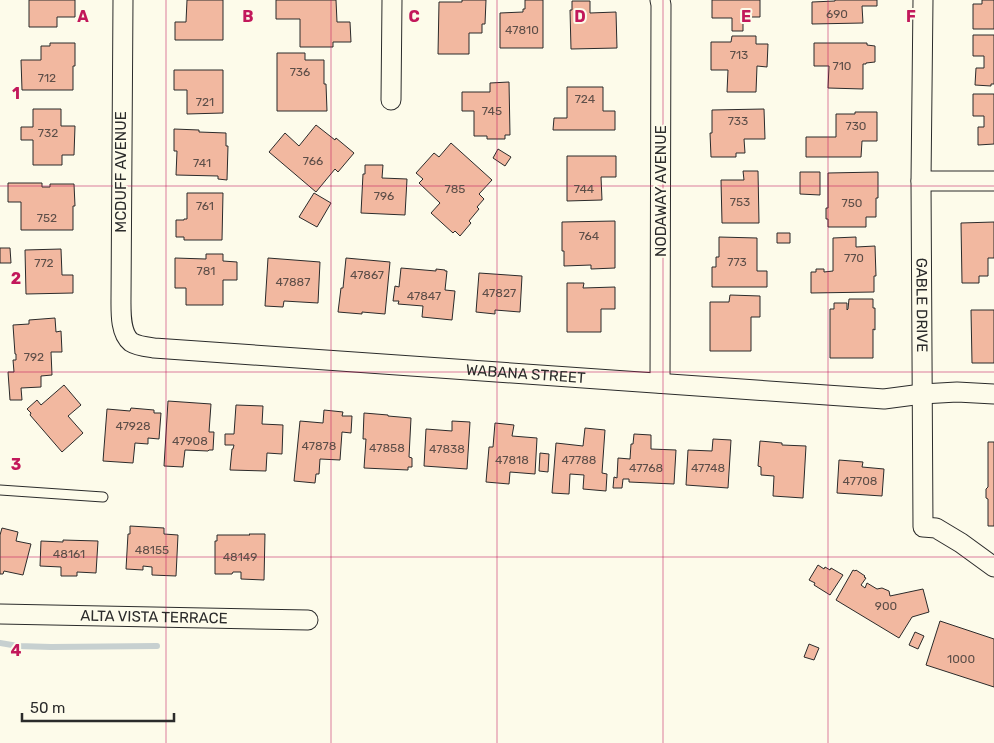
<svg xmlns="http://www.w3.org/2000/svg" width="994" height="743" font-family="Rubik,sans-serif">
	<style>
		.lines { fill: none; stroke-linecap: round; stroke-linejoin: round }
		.stream { stroke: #c7d0d0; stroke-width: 6 }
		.building { fill: #f2b8a0; stroke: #2b2b2b }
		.lane-casing { stroke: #2b2b2b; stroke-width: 11 }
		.street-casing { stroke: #2b2b2b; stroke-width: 21 }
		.lane { stroke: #fdfbea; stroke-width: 9 }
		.street { stroke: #fdfbea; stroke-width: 19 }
		.grid { fill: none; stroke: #c2185b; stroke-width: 1; stroke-opacity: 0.55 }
		.labels { text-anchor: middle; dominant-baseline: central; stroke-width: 4; stroke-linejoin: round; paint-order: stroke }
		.number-label { font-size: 12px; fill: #5d4e48 }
		.street-label { font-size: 15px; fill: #2b2b2b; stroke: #fdfbea }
		.grid-label { font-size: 16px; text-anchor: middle; font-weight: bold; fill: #c2185b; stroke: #fdfbea; stroke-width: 4; stroke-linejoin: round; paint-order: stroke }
	</style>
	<rect width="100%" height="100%" fill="#fdfbea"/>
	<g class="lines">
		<path class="stream" d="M0 643 18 646 51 647 157 646"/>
	</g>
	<path class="building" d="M29 0H75V17H57V27H29Z
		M187 0H223V40H175V22H186Z
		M276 0H336L337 22H350L351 42H333V47H300V19H276Z
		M462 0H486L485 24H482V33H469V54H438L439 2H462Z
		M525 0H543V48H500V13L523 12V9H525Z
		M712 0H760V17H743V31H732V18H712Z
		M835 0H877V6H862L863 23 812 24V2L835 1Z
		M982 0H994V29H973V4H982Z
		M572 1H590V13L616 12 617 48 571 49 570 10H572Z
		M973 35H994V84H991V86L975 85 976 68H984V56H973Z
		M732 36H756V44H768L767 67 757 66 756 92H727L728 70H711V42H731Z
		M50 43H75V66H73V90H22L21 60H41V46H50Z
		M814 43H867V45L875 46V62L866 63V64H863V89L828 88 829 66H814Z
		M277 53H305V60H324V84H326L327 111H277Z
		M174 70H223V113L187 114V90H174Z
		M509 82 510 135H505V139H487V136H474V111H462V92H490V83Z
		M567 87H603V111H615V130H553L554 118H567Z
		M973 94H994V144L978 145V127H984V116H973Z
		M33 109H61V126H75L74 155H62V165H33V140H21V127H33Z
		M764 109 765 139H744L745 153H736V157H711L710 133H712V110Z
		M855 112H877V141H862L861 157H806V137H836V114H855Z
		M316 125 335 140 336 138 354 153 338 172 335 169 316 192 269 152 285 133 299 146Z
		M174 129 199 130V132L226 133V146H228L227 180 218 179V176L176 175 177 151H174Z
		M451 143 492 180 479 194 484 199 477 207 479 209 469 221 471 223 460 236 455 231 453 233 431 213 440 203 419 183 423 179 416 173 434 153 439 157Z
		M498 149 511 157 505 166 493 158Z
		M567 156H616V177H601L602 200 567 201Z
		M365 165H383L382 178 407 179 405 215 361 213 363 174H365Z
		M743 171H758L759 223H722L721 180H744Z
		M800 172H820V195L800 194Z
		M878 172V198H876V217H866V227H828V219H826V208H828V173Z
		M8 183H42V187H50V184H74L75 206H73V230H21V202H8Z
		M187 193H223L222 240H184V237H176V220H184V219H187Z
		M314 193 331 203 317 227 299 217Z
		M615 221V268L591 269V265L564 266V251H562V222Z
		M994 222V258H988V276H979V283H962L961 223Z
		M777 233H790V243H777Z
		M719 237 757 238V271H767V287H712V267H716V257H719Z
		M856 237V247L875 246 876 276H874V292L811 293V272H816V269H824V272L833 271V238Z
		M0 248H10L11 263H0Z
		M61 249 62 275H73V293L26 294 25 250Z
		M206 254H223V261L237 262V280H223V305H186V288H175V258L206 259Z
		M268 258 320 262 318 303 284 301 283 307 265 306Z
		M346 258 390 262 385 314 362 312V314L338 312 341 288H343Z
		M401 268 436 271V269L445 270V271H447L445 290 455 291 452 320 422 317 423 306 398 304 399 301H393L395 286 399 287Z
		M479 273 522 276 520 312 495 310V314L476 312Z
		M567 283H584L583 288 615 287V309H601V332H567Z
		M730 295 760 296V317H751V351H710V302H729Z
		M849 299H873V308H875V330L873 329V358H830V309H834V303H847V310L848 309Z
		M971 310H994V363H972Z
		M55 318 56 332 61 331 62 352H51L52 375 41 376V387L21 388 22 400H10L8 372H14L13 360H16V354H15L13 325 29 324V320Z
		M64 385 81 405 68 416 83 433 62 452 30 415 31 413 27 409 37 400 41 405Z
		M168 401 211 404 209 432H214L213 450H209L208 451 185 450 183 467 164 466Z
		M236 405 263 406 262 424 283 425 282 454 267 453 266 471 230 470 232 449H233L234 445H225V434H234Z
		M131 408 154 410V413H161L159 439 148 438V444L135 443 133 463 103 461 107 409 130 411Z
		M324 410 343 412 342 416H352L351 433 342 432 340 460 320 459 319 474H316L315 483 294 481 300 421 323 423Z
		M364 413 388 415V416L411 418 409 457 412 458V467H408V470L364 468 366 439H363Z
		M452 421 470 422 467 469 424 466 426 429 452 431Z
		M495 423 514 425 512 436 537 438 535 474 510 472 509 484 486 482 489 447H493Z
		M585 428 605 430 602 473 607 474 606 491 583 489 584 475 570 474 569 494 552 493 556 443 583 446Z
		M634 434 651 435V449L676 450 674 484 629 482V479H623L622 488H613L614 477 617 478 618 458 630 459 631 444H633Z
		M713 439 731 440 728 488 686 485 688 450 712 451Z
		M760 441 782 443V445L806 446 803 498 773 496 774 476 761 475V467L758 466Z
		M988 442H994V526H988V499L986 498V489L988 487Z
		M540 453 549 454 548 472 539 471Z
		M839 460 863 462 862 467 884 469 882 496 837 493Z
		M130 526 164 528V534L178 535 176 576 152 575V567L143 566V570L126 569 128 534H130Z
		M2 528 18 532 16 541 31 544 23 575 4 571 3 574H0V535Z
		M249 534H265L264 580 241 579V572H233L232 574H215V541H217V535H250Z
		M63 540 98 541 96 573 77 572V576H61V567L40 566 41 541 63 542Z
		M818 565 824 569 825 567 830 570 831 568 843 575 830 595 814 585 815 583 809 580Z
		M853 570 855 571 856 570 865 576 864 577 866 578 861 585 865 588 867 583 877 589 882 588 889 591 890 596 923 589 929 612 912 617 899 638 836 600Z
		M940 621 994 639V687L926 665Z
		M915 632 924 636 918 649 909 645Z
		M809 644 819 648 814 660 804 657Z"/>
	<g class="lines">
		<g class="lane-casing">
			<path id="lane" d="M0 490 103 497"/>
		</g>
		<g class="street-casing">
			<g id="street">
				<path id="s1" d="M123 0 121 299C121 312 120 333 131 342 137 346 147 347 154 348L884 399 922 394 957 392 994 394"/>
				<path d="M660 0 661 5 660 383"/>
				<path id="s2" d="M923 0 921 181 923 527 936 528 961 543 994 567"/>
				<path d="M391 100 392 0"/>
				<path d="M921 181H994"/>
				<path id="s3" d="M0 614 308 620"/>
			</g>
		</g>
		<use href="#lane" class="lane"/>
		<use href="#street" class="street"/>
	</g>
	<path class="grid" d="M166 0V743M331 0V743M497 0V743M663 0V743M828 0V743M0 186H994M0 372H994M0 557H994"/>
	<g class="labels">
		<g class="number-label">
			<text x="837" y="14">690</text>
			<text x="522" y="30">47810</text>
			<text x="739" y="55">713</text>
			<text x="842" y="66">710</text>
			<text x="300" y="72">736</text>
			<text x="47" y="78">712</text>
			<text x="585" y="99">724</text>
			<text x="205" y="102">721</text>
			<text x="492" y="111">745</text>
			<text x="738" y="121">733</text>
			<text x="856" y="126">730</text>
			<text x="48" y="133">732</text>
			<text x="313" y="161">766</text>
			<text x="202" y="163">741</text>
			<text x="455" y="189">785</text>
			<text x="584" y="189">744</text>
			<text x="384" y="196">796</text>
			<text x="740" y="202">753</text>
			<text x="852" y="203">750</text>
			<text x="205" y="206">761</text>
			<text x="47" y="218">752</text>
			<text x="589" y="236">764</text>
			<text x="854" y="258">770</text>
			<text x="737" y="262">773</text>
			<text x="44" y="263">772</text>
			<text x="206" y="271">781</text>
			<text x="367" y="275">47867</text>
			<text x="293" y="282">47887</text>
			<text x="499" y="293">47827</text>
			<text x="424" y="296">47847</text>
			<text x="34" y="357">792</text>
			<text x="133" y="426">47928</text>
			<text x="190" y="441">47908</text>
			<text x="319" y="446">47878</text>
			<text x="387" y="448">47858</text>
			<text x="447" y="449">47838</text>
			<text x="512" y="460">47818</text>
			<text x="579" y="460">47788</text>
			<text x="646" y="468">47768</text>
			<text x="708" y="468">47748</text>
			<text x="860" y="481">47708</text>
			<text x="152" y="550">48155</text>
			<text x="69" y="554">48161</text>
			<text x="240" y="557">48149</text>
			<text x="886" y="606">900</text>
			<text x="961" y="659">1000</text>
		</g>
		<g class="street-label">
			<text transform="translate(121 172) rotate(-90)">MCDUFF AVENUE</text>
			<text transform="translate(661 191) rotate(-90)">NODAWAY AVENUE</text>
			<text stroke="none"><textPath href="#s2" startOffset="305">GABLE DRIVE</textPath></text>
			<text stroke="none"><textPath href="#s1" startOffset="741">WABANA STREET</textPath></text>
			<text stroke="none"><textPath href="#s3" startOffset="154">ALTA VISTA TERRACE</textPath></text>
		</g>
	</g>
	<g class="grid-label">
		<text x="83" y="22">A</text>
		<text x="248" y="22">B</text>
		<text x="414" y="22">C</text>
		<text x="580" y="22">D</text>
		<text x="746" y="22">E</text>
		<text x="911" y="22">F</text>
		<text x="16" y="99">1</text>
		<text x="16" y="284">2</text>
		<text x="16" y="470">3</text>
		<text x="16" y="656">4</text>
	</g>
	<path d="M22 713v8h152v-8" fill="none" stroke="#2b2b2b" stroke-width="2.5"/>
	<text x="30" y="713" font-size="15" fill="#2b2b2b" stroke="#fdfbea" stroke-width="4" paint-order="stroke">50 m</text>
</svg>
